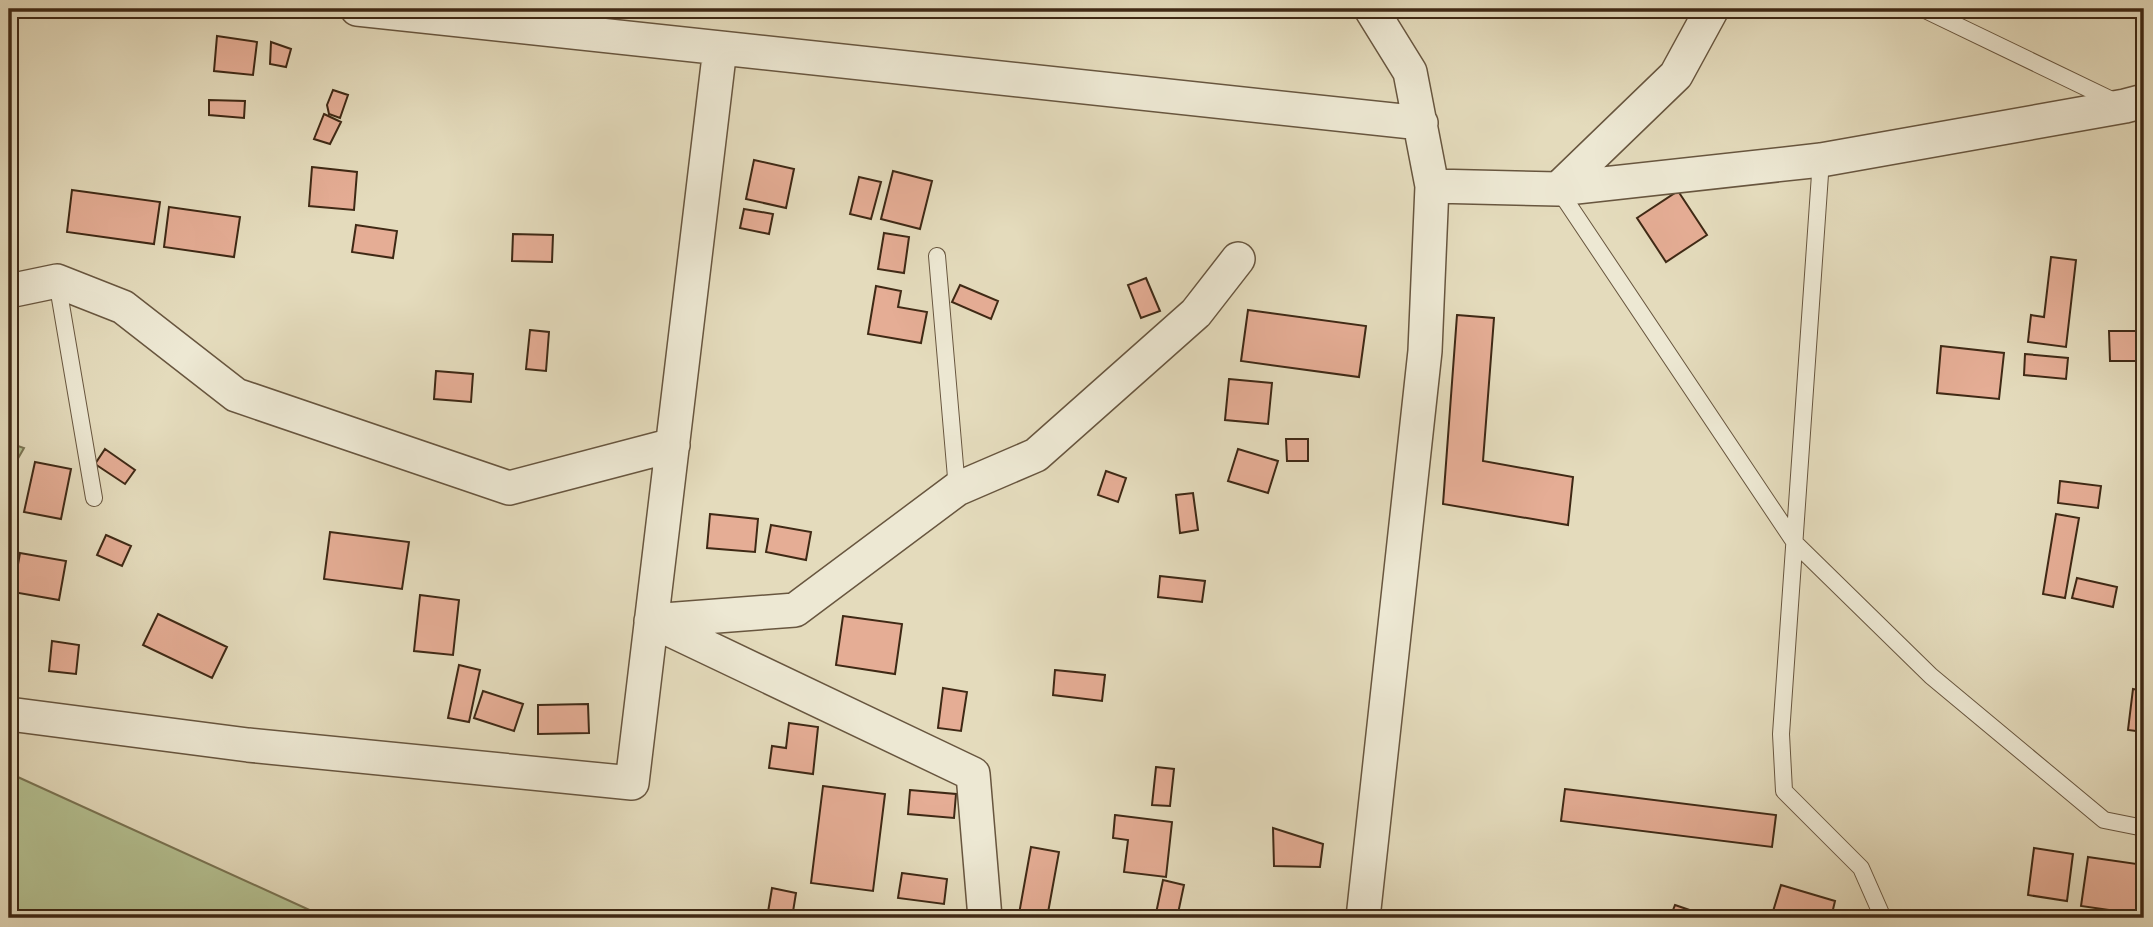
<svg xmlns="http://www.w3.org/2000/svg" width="2153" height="927" font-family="Vollkorn,serif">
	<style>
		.grass { fill: #b4c091; stroke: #7a7453; stroke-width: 2 }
		.building { fill: #e5ad95; stroke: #3f2915; stroke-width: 2 }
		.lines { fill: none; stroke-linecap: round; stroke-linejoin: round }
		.service-casing { stroke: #68563f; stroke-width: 18 }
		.minor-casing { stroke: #68563f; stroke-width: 36 }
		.service { stroke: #ede8d3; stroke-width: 16 }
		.minor { stroke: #ede8d3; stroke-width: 33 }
	</style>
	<rect width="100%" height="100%" fill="#e4dbbc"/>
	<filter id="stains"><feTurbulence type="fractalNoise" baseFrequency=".00286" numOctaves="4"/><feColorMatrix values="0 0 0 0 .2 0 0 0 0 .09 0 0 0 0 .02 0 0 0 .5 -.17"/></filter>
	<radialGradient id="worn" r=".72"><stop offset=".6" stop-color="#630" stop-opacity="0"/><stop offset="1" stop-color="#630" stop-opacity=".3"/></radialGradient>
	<path class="grass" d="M9 443 24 448 9 474Z
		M9 773 327 918H9Z"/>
	<path class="building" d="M217 36 257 42 253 75 214 71Z
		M271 42 291 49 286 67 270 64Z
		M333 90 348 95 340 118 329 114 327 105Z
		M209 100 245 101 244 118 209 115Z
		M324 114 341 122 330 144 314 139Z
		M754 160 794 169 786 208 746 199Z
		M312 167 357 172 354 210 309 206Z
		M893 171 932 181 920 229 881 219Z
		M859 177 881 182 871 219 850 214Z
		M72 190 160 202 154 244 67 232Z
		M1678 191 1707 235 1666 262 1637 218Z
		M169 207 240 217 234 257 164 247Z
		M744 209 773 214 769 234 740 228Z
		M356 225 397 231 393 258 352 252Z
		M884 233 909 237 904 273 878 269Z
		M513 234 553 235 552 262 512 261Z
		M2051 257 2076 260 2066 347 2028 342 2031 315 2044 317Z
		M1146 278 1160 311 1141 318 1128 285Z
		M960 285 998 301 991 319 952 302Z
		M876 286 901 291 898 307 927 312 921 343 868 334Z
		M1248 310 1366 326 1359 377 1241 361Z
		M1457 315 1494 318 1483 461 1573 477 1568 525 1443 504Z
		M530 330 549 332 546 371 526 369Z
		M2109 331H2144V361H2110Z
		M1941 346 2004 353 1999 399 1937 393Z
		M2025 354 2068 358 2066 379 2024 375Z
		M436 371 473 374 471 402 434 399Z
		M1229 379 1272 383 1268 424 1225 420Z
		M1286 439H1308V461H1287Z
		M105 449 135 470 125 484 95 464Z
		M1238 449 1278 461 1268 493 1228 481Z
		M35 462 71 469 61 519 24 512Z
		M1106 471 1126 478 1118 502 1098 495Z
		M2060 481 2101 486 2098 508 2058 503Z
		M1193 493 1198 530 1180 533 1176 495Z
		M710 514 758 519 755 552 707 548Z
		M2056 514 2079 518 2065 598 2043 594Z
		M771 525 811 532 806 560 766 552Z
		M330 532 409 542 402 589 324 579Z
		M106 535 131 546 122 566 97 555Z
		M20 553 66 561 59 600 13 592Z
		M1160 576 1205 581 1202 602 1158 597Z
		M2077 578 2117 587 2113 607 2072 598Z
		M420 595 459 600 453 655 414 651Z
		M158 614 227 647 212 678 143 645Z
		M843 616 902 624 895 674 836 665Z
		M52 641 79 645 76 674 49 671Z
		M459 665 480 670 469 722 448 718Z
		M1055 670 1105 675 1102 701 1053 695Z
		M943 688 967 692 961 731 938 728Z
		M2133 689 2144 691V732L2128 730Z
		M483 691 523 704 514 731 474 718Z
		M588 704 589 733 538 734V705Z
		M789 723 818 727 813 774 769 768 772 746 786 748Z
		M1156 767 1174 769 1170 806 1152 805Z
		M823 786 885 794 873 891 811 883Z
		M1565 789 1776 815 1772 847 1561 821Z
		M910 790 956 794 954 818 908 814Z
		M1115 815 1172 822 1166 877 1124 872 1128 840 1113 838Z
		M1273 828 1323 844 1320 867 1274 866Z
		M1031 847 1059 852 1047 918 1019 914Z
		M2034 848 2073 854 2067 901 2028 895Z
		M2088 857 2144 865V915L2081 906Z
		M902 873 947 879 944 904 898 898Z
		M1163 880 1184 885 1177 918H1155Z
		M1781 885 1835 901 1831 918H1771Z
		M772 888 796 893 792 918H767Z
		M1675 905 1713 918H1670Z"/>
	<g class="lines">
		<g class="service-casing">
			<path id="service" d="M1923 9 2116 102
				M1821 160 1781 734 1784 791 1861 868 1883 918
				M1558 189 1795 543 1931 676 2104 820 2144 828
				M937 256 957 489
				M57 281 94 498"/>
		</g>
		<g class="minor-casing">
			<path id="minor" d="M357 9 1421 123
				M1432 186 1558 189 1821 160 2125 106 2144 101
				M1558 189 1676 75 1712 9
				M9 291 57 281 123 307 236 395 509 488 673 445
				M651 621 795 610 957 489 1036 455 1196 313 1238 259
				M654 622 973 774 985 918
				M9 714 248 745 632 783 720 48
				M1363 918 1425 351 1432 186 1410 72 1371 9"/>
		</g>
		<use href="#service" class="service"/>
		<use href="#minor" class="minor"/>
	</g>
	<rect width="2153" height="927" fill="none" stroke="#e4dbbc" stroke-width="35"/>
	<rect x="10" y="10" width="2132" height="906" fill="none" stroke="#3f2915" stroke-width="3.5"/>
	<rect x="18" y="18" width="2118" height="892" fill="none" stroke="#3f2915" stroke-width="2"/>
	<rect width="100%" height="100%" filter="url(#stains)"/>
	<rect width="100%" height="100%" fill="url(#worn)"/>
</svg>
